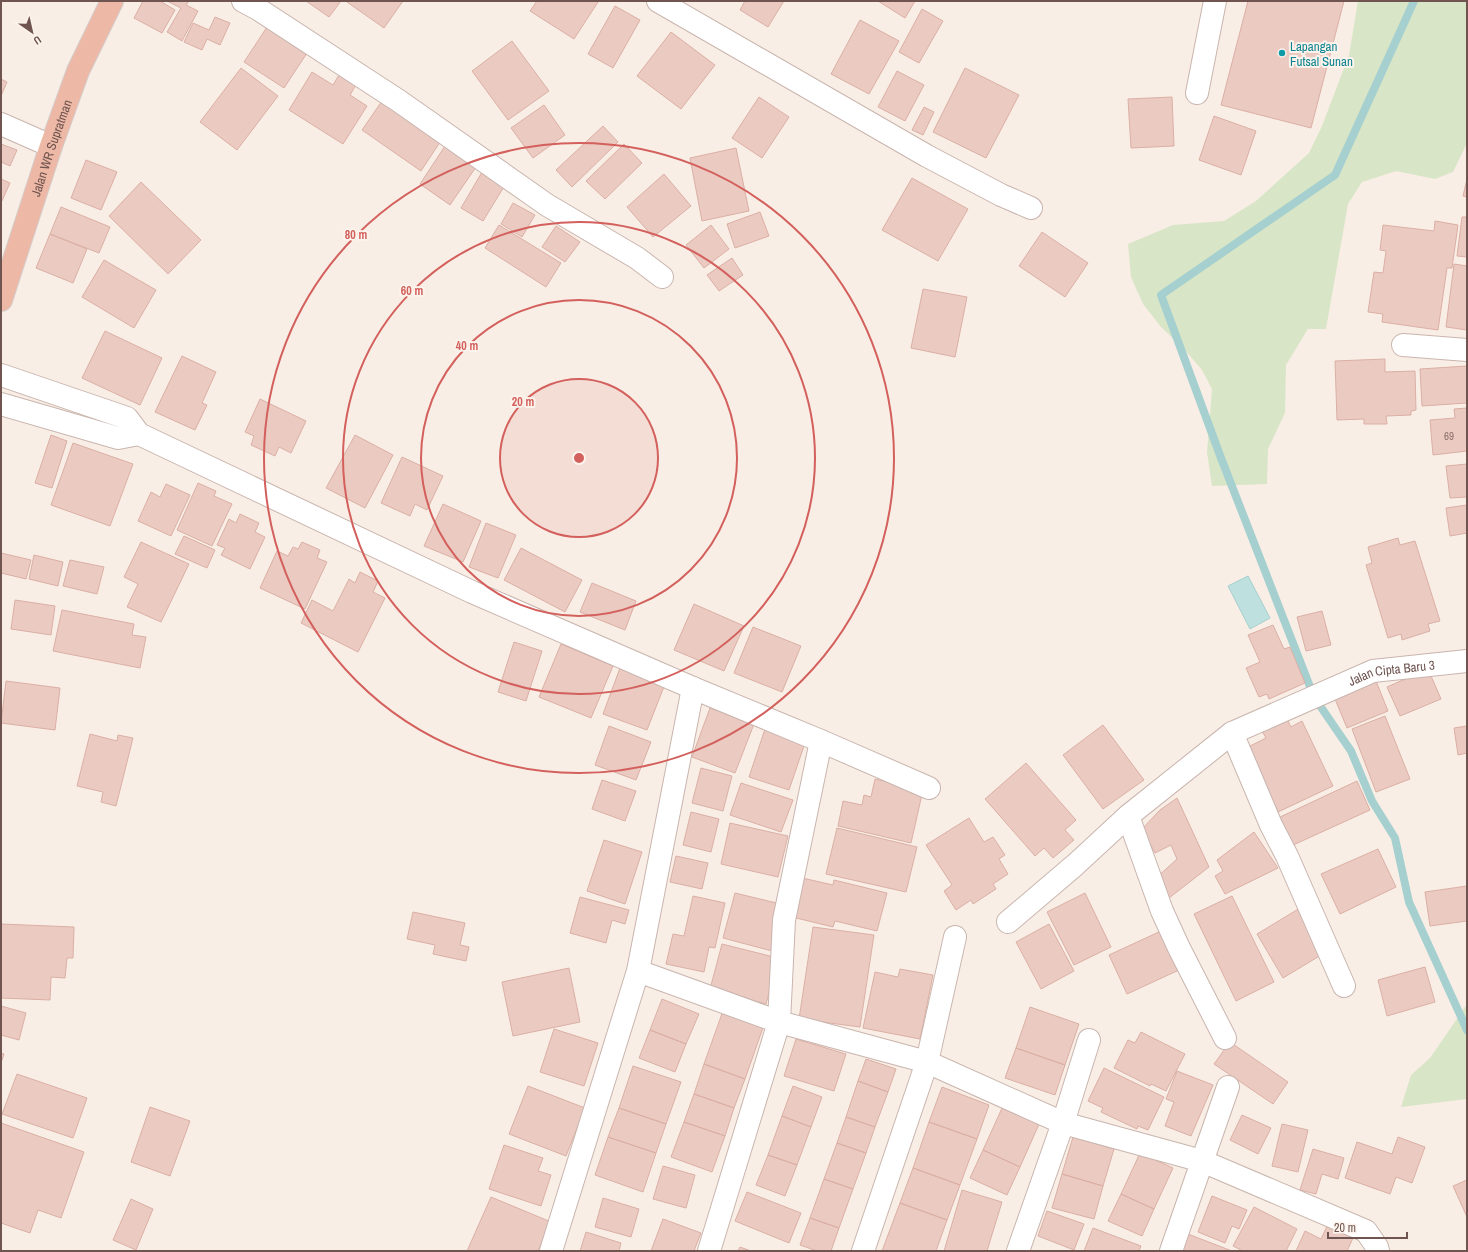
<svg xmlns="http://www.w3.org/2000/svg" width="1468" height="1252" font-family="'Archivo Narrow',sans-serif">
	<style>
		.green { fill: #d8e5c7 }
		.water { fill: #bee0df; stroke: #a5d0cf }
		.lines { fill: none; stroke-linecap: round; stroke-linejoin: round }
		.stream { stroke: #a5d0cf; stroke-width: 8 }
		.building { fill: #ebcac2; stroke: #dbafa4 }
		.minor-casing { stroke: #c9b5ae; stroke-width: 24 }
		.trunk-casing { stroke: #d4ccca; stroke-width: 24 }
		.minor { stroke: #fff; stroke-width: 22 }
		.trunk { stroke: #edb9a6; stroke-width: 22 }
		.ring { fill: none; stroke: #d3605c; stroke-width: 2 }
		.culture-dot { fill: #0f9aa8; stroke: #fcf3ec; stroke-width: 1.5 }
		.labels { text-anchor: middle; dominant-baseline: central; stroke-width: 4; stroke-linejoin: round; paint-order: stroke }
		.number-label { font-size: 11px; fill: #8e726c }
		.culture-label { font-size: 13px; fill: #0d838f; stroke: #fcf3ec; text-anchor: start }
		.street-label { font-size: 13px; fill: #6f544f; stroke: #fcf3ec }
		.centre { fill: #d3605c; stroke: #fcf3ec; stroke-width: 2 }
		.ring-label { font-size: 12px; text-anchor: middle; font-weight: bold; fill: #d3605c; stroke: #fcf3ec; stroke-width: 4; stroke-linejoin: round; paint-order: stroke }
	</style>
	<rect width="100%" height="100%" fill="#f9eee6"/>
	<path class="green" d="M1358 1H1467V143L1453 172 1435 179 1396 171 1362 182 1348 204 1326 329H1308L1286 365 1285 413 1268 449 1267 484 1212 486 1207 452 1212 389 1202 370 1185 350 1161 327 1143 304 1131 277 1128 244 1173 225 1224 221 1256 201 1309 153 1322 126 1349 55Z
		M1467 1004V1099L1401 1107 1411 1075 1430 1058Z"/>
	<path class="water" d="M1248 576 1270 618 1250 629 1228 586Z"/>
	<g class="lines">
		<path class="stream" d="M1414 1 1335 175 1161 295 1221 458 1314 697 1351 751 1372 801 1395 838 1409 902 1467 1030"/>
	</g>
	<path class="building" d="M143 1H160L175 10 162 33 134 18Z
		M167 1H189L186 5 198 11 182 41 167 32 181 8Z
		M306 1H341L329 17Z
		M348 1H403L384 28 347 2Z
		M537 1H595L598 2 574 39 530 11Z
		M745 1H784L768 27 740 10Z
		M878 1H915L905 18Z
		M1248 1H1344L1311 128 1221 105Z
		M615 6 640 20 613 68 588 54Z
		M922 9 943 21 919 63 899 52Z
		M215 17 230 23 220 45 207 39 202 50 184 42 193 23 209 30Z
		M860 20 899 41 869 94 831 74Z
		M269 24 309 50 284 88 244 62Z
		M671 32 715 65 681 109 637 76Z
		M512 41 549 91 508 120 472 71Z
		M241 68 278 96 237 150 200 122Z
		M965 68 1019 95 986 158 933 132Z
		M342 70 359 80 350 95 367 106 343 144 289 110 312 72 333 85Z
		M897 71 924 85 905 121 878 107Z
		M1 79 7 82 1 96Z
		M759 97 789 117 762 158 732 138Z
		M1172 97 1174 146 1131 148 1128 99Z
		M384 98 442 139 421 171 362 130Z
		M544 105 565 135 533 158 511 128Z
		M924 107 934 112 923 135 912 130Z
		M1214 116 1256 131 1241 175 1199 160Z
		M603 126 618 142 572 187 556 170Z
		M447 143 478 164 450 205 420 184Z
		M1 144 17 150 10 166 1 162Z
		M624 144 642 163 605 199 586 181Z
		M736 148 749 211 702 221 690 158Z
		M86 160 117 172 101 210 71 198Z
		M482 172 505 185 483 221 461 208Z
		M664 174 691 206 653 237 627 207Z
		M912 178 968 209 938 261 882 230Z
		M1 179 10 183 1 203Z
		M1467 179V197L1463 196Z
		M141 182 201 240 168 274 109 216Z
		M513 203 535 215 522 237 501 224Z
		M61 207 110 227 99 253 50 234Z
		M760 212 769 236 735 248 727 224Z
		M1462 217H1467V257L1457 256Z
		M1435 221 1458 225 1452 268H1447L1438 330 1382 322 1383 314 1368 312 1374 272 1383 273 1386 251 1380 250 1383 225 1434 231Z
		M499 225 561 263 546 287 485 248Z
		M711 225 729 249 704 268 686 245Z
		M556 226 580 242 565 262 542 247Z
		M1042 232 1088 263 1065 297 1019 266Z
		M50 234 87 249 73 283 36 268Z
		M732 258 743 275 719 291 707 275Z
		M104 260 156 290 134 328 82 297Z
		M1454 264 1467 266V330L1446 327Z
		M923 289 967 297 955 357 911 348Z
		M105 331 162 358 140 405 82 378Z
		M182 356 216 372 202 403 207 405 195 430 155 412Z
		M1385 359V372L1415 371 1416 410 1411 411V415L1386 416 1387 424H1364V419L1337 420 1335 361Z
		M1467 366V403L1422 406 1420 369Z
		M260 399 306 421 291 453 279 447 275 456 251 445 254 436 245 432Z
		M1467 408V451L1433 455 1430 420 1455 418 1454 409Z
		M51 435 67 441 52 488 35 483Z
		M355 435 393 455 365 508 326 488Z
		M73 443 133 464 110 526 51 505Z
		M402 457 443 476 427 510 415 504 410 516 381 503Z
		M1467 464V497L1450 498 1446 466Z
		M198 483 216 491 214 496 232 504 212 546 177 530Z
		M166 484 190 495 171 536 138 521 151 492 160 497Z
		M443 504 481 521 463 562 424 546Z
		M1467 505V533L1450 536 1446 508Z
		M240 514 259 523 255 532 265 537 250 569 221 555 225 548 217 545 229 519 236 523Z
		M486 523 516 535 498 578 469 567Z
		M184 536 215 550 207 568 175 554Z
		M1398 538 1400 545 1415 541 1440 621 1428 624 1430 631 1402 640 1401 634 1388 638 1366 565 1372 563 1368 547Z
		M141 542 189 564 161 622 127 607 138 584 124 577Z
		M302 542 320 550 317 558 327 562 305 609 260 588 277 551 288 556 293 547 298 549Z
		M521 548 582 580 565 612 504 580Z
		M1 553 31 560 26 579 1 573Z
		M34 555 63 562 58 586 29 579Z
		M70 560 104 567 97 594 63 586Z
		M360 572 378 581 373 592 385 598 358 652 301 623 312 600 333 611 349 579 355 583Z
		M592 583 636 601 625 630 580 612Z
		M15 600 55 606 51 635 11 629Z
		M694 604 744 626 724 671 674 650Z
		M62 610 134 624 132 635 146 637 140 668 53 651Z
		M1322 611 1331 645 1306 651 1297 617Z
		M1273 625 1284 649 1290 647 1305 683 1269 699 1267 694 1259 697 1246 668 1260 662 1248 635Z
		M753 627 801 646 782 692 734 673Z
		M514 642 542 651 526 701 498 692Z
		M561 644 613 666 591 718 539 697Z
		M620 668 665 684 647 730 603 714Z
		M1428 669 1441 699 1400 716 1387 687Z
		M6 681 60 688 55 730 1 723Z
		M1376 681 1388 711 1347 728 1335 699Z
		M710 708 754 724 735 773 692 757Z
		M1385 716 1410 779 1376 792 1352 729Z
		M1287 719 1291 727 1302 721 1333 786 1278 812 1248 747 1266 738 1262 731Z
		M1103 725 1144 780 1103 809 1063 755Z
		M609 726 651 742 636 780 595 765Z
		M1467 726V753L1458 755 1454 728Z
		M765 729 805 743 789 790 749 777Z
		M90 734 117 741 118 735 133 738 116 806 101 802 103 792 77 786Z
		M1026 763 1076 820 1065 830 1074 840 1053 858 1044 848 1035 856 985 799Z
		M701 768 732 776 723 811 692 803Z
		M875 779 923 790 911 843 838 826 843 801 862 805 864 795 871 797Z
		M602 780 636 791 625 821 592 809Z
		M1357 781 1370 810 1291 846 1278 818Z
		M741 783 793 800 781 832 730 815Z
		M1177 798 1209 867 1169 898 1155 879 1177 859 1171 845 1155 853 1142 829 1160 810Z
		M691 812 719 819 711 852 683 845Z
		M969 818 984 842 993 837 1005 855 999 859 1008 874 993 884 996 889 973 904 971 900 956 910 944 891 952 885 926 845Z
		M730 823 788 836 778 877 721 864Z
		M837 828 917 847 906 892 826 874Z
		M1254 832 1278 868 1225 894 1215 876 1223 871 1217 860Z
		M604 840 642 852 625 904 587 891Z
		M1378 849 1396 887 1340 914 1321 874Z
		M676 856 708 863 702 889 670 882Z
		M798 877 833 885 834 880 887 893 877 931 835 921 833 927 788 916Z
		M1467 886V921L1430 926 1425 892Z
		M735 893 785 905 772 951 723 938Z
		M1085 893 1111 947 1074 965 1047 912Z
		M693 896 725 903 715 948 709 947 704 972 666 964 673 934 684 936Z
		M1232 896 1274 982 1236 1001 1194 914Z
		M580 897 629 910 625 924 612 920 606 943 570 933Z
		M1300 908 1326 952 1283 978 1257 934Z
		M413 912 465 923 460 945 469 947 466 961 433 954 435 945 407 939Z
		M1 924 74 927 73 958H67L65 978 51 977 50 1000 1 998Z
		M1049 924 1074 971 1041 989 1016 942Z
		M813 927 874 935 860 1027 799 1019Z
		M1161 931 1179 970 1127 994 1109 955Z
		M722 944 778 958 766 1004 710 989Z
		M1425 967 1435 1002 1387 1016 1378 980Z
		M569 968 580 1022 513 1036 502 982Z
		M900 969 933 975 920 1039 863 1028 875 972 898 977Z
		M662 999 699 1014 686 1044 650 1030Z
		M1 1006 26 1013 19 1040 1 1035Z
		M1030 1007 1079 1024 1065 1065 1016 1048Z
		M724 1008 765 1022 745 1079 704 1064Z
		M554 1029 598 1043 584 1086 540 1072Z
		M650 1030 686 1044 675 1072 639 1058Z
		M1141 1032 1185 1054 1166 1091 1151 1084 1150 1086 1114 1068 1128 1040 1135 1043Z
		M796 1039 846 1054 834 1091 784 1076Z
		M1230 1042 1288 1082 1273 1104 1214 1064Z
		M1016 1048 1065 1065 1055 1095 1005 1078Z
		M1 1053 4 1054 1 1063Z
		M866 1059 896 1069 888 1092 858 1081Z
		M704 1064 745 1079 734 1108 694 1094Z
		M633 1066 681 1082 666 1124 619 1108Z
		M1104 1068 1164 1097 1148 1130 1138 1126 1137 1129 1101 1112 1103 1108 1088 1101Z
		M1177 1071 1213 1085 1191 1136 1165 1126 1174 1102 1166 1099Z
		M17 1074 87 1098 73 1138 2 1114Z
		M858 1081 888 1092 875 1127 846 1117Z
		M528 1086 585 1108 566 1156 509 1134Z
		M793 1086 822 1097 811 1127 782 1116Z
		M942 1087 989 1105 977 1139 929 1122Z
		M694 1094 734 1108 725 1136 684 1122Z
		M1003 1106 1040 1122 1020 1167 983 1150Z
		M150 1107 190 1121 170 1176 131 1162Z
		M619 1108 666 1124 656 1153 608 1137Z
		M1242 1115 1271 1128 1258 1154 1230 1140Z
		M782 1116 811 1127 797 1165 768 1155Z
		M846 1117 875 1127 866 1153 837 1143Z
		M684 1122 725 1136 712 1172 671 1157Z
		M929 1122 977 1139 960 1185 913 1168Z
		M1 1123 84 1152 61 1218 38 1210 30 1233 1 1223Z
		M1282 1124 1308 1130 1298 1172 1272 1166Z
		M608 1137 656 1153 643 1192 595 1175Z
		M1073 1137 1114 1149 1103 1186 1062 1174Z
		M1398 1137 1425 1147 1412 1183 1396 1177 1390 1194 1345 1178 1357 1142 1392 1154Z
		M837 1143 866 1153 853 1189 824 1179Z
		M504 1145 543 1158 538 1171 551 1175 541 1206 489 1189Z
		M1313 1149 1344 1158 1338 1179 1322 1174 1316 1194 1300 1190Z
		M983 1150 1020 1167 1007 1195 970 1178Z
		M1140 1153 1173 1168 1154 1209 1121 1194Z
		M768 1155 797 1165 785 1196 756 1185Z
		M663 1166 695 1175 686 1208 653 1199Z
		M913 1168 960 1185 947 1220 900 1203Z
		M1062 1174 1103 1186 1094 1219 1052 1208Z
		M824 1179 853 1189 839 1228 810 1218Z
		M1467 1180V1217L1453 1186Z
		M962 1190 1002 1202 987 1251H944Z
		M747 1192 801 1213 789 1243 735 1221Z
		M1121 1194 1154 1209 1142 1236 1108 1221Z
		M1212 1196 1247 1210 1239 1229 1232 1226 1225 1243 1198 1232Z
		M491 1197 551 1222 538 1251H467Z
		M603 1198 639 1209 631 1237 595 1227Z
		M131 1199 153 1209 136 1250 113 1240Z
		M900 1203 947 1220 936 1251H882Z
		M1254 1207 1297 1229 1286 1251H1243L1233 1246Z
		M1047 1211 1084 1224 1074 1250 1038 1236Z
		M810 1218 839 1228 831 1251H817L800 1245Z
		M663 1219 701 1233 694 1251H651Z
		M1328 1224 1354 1236 1347 1251H1296L1305 1231 1321 1239Z
		M1093 1228 1141 1246 1139 1251H1084Z
		M586 1232 621 1243 619 1251H580Z
		M1188 1234 1232 1251H1182Z
		M740 1247 751 1251H738Z"/>
	<g class="lines">
		<g class="minor-casing">
			<g id="minor">
				<path d="M243 1 258 9 399 101 547 205 637 258 662 277"/>
				<path d="M658 1 927 156 1001 195 1031 208"/>
				<path d="M1197 93 1215 1"/>
				<path d="M1 124 51 146"/>
				<path d="M1403 345 1467 350"/>
				<path d="M1 375 127 418 139 434 472 592 693 688 821 741 929 788"/>
				<path d="M1 404 118 438 139 434"/>
				<path d="M1232 733 1271 825 1287 856 1344 986"/>
				<path d="M1128 816 1162 911 1179 948 1225 1038"/>
				<path id="s1" d="M1008 922 1075 865 1128 816 1232 733 1373 671 1467 661"/>
				<path d="M638 971 779 1022 927 1062 1063 1123 1202 1161 1366 1231 1377 1247 1378 1251"/>
				<path d="M551 1251 638 971 693 688"/>
				<path d="M709 1251 779 1022 784 920 821 741"/>
				<path d="M863 1251 927 1062 955 937"/>
				<path d="M1018 1251 1063 1123 1089 1040"/>
				<path d="M1171 1251 1228 1087"/>
			</g>
		</g>
		<g class="trunk-casing">
			<g id="trunk">
				<path id="s2" d="M1 300 51 146 78 71 112 1"/>
			</g>
		</g>
		<use href="#minor" class="minor"/>
		<use href="#trunk" class="trunk"/>
	</g>
	<circle cx="579" cy="458" r="79" fill="#d3605c" fill-opacity=".12"/>
	<g class="ring">
		<circle cx="579" cy="458" r="79"/>
		<circle cx="579" cy="458" r="158"/>
		<circle cx="579" cy="458" r="236"/>
		<circle cx="579" cy="458" r="315"/>
	</g>
	<circle class="culture-dot" cx="1282" cy="53" r="4"/>
	<g class="labels">
		<g class="number-label">
			<text x="1449" y="436">69</text>
		</g>
		<g class="culture-label">
			<text x="1290" y="46">Lapangan<tspan x="1290" dy="15">Futsal Sunan</tspan></text>
		</g>
		<g class="street-label">
			<text stroke="none"><textPath href="#s2" startOffset="160">Jalan WR Supratman</textPath></text>
			<text stroke="none"><textPath href="#s1" startOffset="465">Jalan Cipta Baru 3</textPath></text>
		</g>
	</g>
	<circle cx="579" cy="458" r="6" class="centre"/>
	<g class="ring-label">
		<text x="356" y="239">80 m</text>
		<text x="412" y="295">60 m</text>
		<text x="467" y="350">40 m</text>
		<text x="523" y="406">20 m</text>
	</g>
	<rect width="1468" height="1252" fill="none" stroke="#6f544f" stroke-width="4"/>
	<g transform="translate(32 32) rotate(146)" stroke="#fcf3ec" stroke-width="3" paint-order="stroke">
	<path d="M0-3L7 15L0 10L-7 15Z" fill="#6f544f"/>
	<text y="-6" font-size="11" font-weight="bold" text-anchor="middle" fill="#6f544f">U</text>
	</g>
	<path d="M1328 1232v6h79v-6" fill="none" stroke="#6f544f" stroke-width="2"/>
	<text x="1334" y="1232" font-size="12" fill="#6f544f" stroke="#fcf3ec" stroke-width="3" paint-order="stroke">20 m</text>
</svg>
